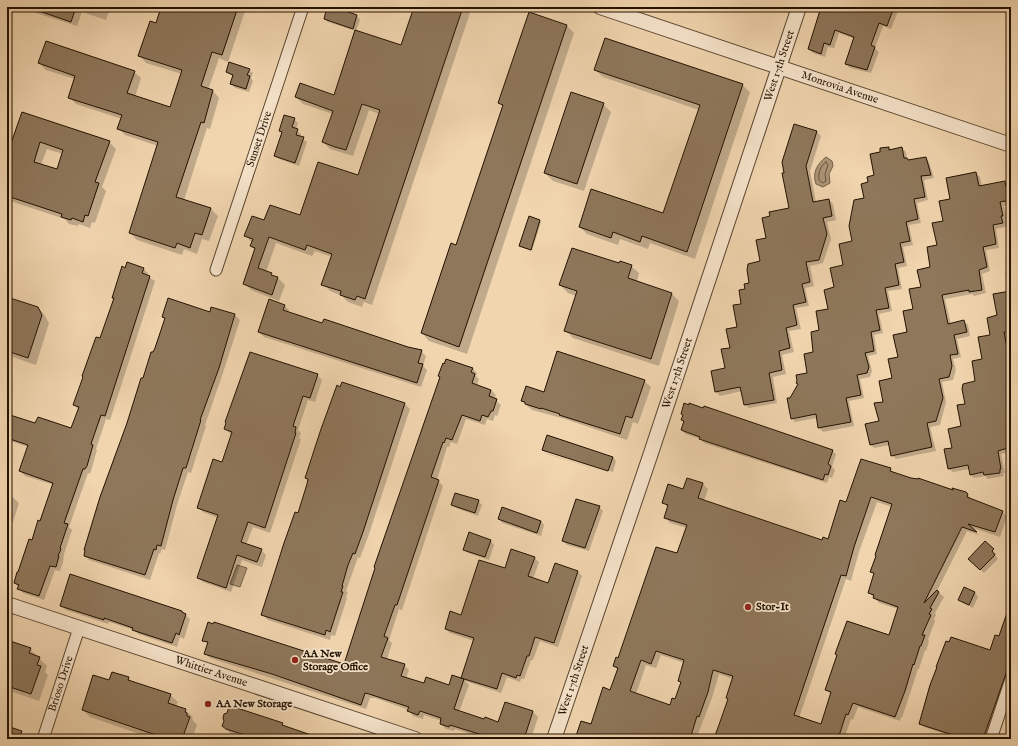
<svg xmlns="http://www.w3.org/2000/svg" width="1018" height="746" font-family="'IM FELL English',serif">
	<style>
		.water { fill: #ab9374; stroke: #755f46 }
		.shadow { fill: #0003; fill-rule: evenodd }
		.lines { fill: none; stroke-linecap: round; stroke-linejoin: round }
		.shore { stroke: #67523a; stroke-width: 1 }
		.building { fill: #8e775b; stroke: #231200; fill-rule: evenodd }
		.minor-casing { stroke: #56432c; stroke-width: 13 }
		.tertiary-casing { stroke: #56432c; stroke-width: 16 }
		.minor { stroke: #f6e4cb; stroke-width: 11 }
		.tertiary { stroke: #f6e4cb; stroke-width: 14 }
		.poi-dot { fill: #8f2418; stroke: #f6e4cb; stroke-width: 1.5 }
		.labels { text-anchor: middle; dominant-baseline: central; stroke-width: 3.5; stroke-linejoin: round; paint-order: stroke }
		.street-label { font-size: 11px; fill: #231200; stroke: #f6e4cb }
		.poi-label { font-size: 11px; font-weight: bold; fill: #231200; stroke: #f6e4cb; text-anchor: start }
	</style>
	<rect width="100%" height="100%" fill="#f1d5af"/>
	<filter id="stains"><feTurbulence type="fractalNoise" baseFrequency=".005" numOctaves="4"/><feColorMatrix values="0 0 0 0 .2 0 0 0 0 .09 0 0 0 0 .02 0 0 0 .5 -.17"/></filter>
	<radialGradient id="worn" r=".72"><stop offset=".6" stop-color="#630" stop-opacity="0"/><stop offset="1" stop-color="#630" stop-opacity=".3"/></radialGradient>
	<path class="water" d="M826 157 832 161 833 166 829 174 830 183 823 187 816 184C812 173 817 164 826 157Z
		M237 565 247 568 240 587 230 584Z"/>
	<path class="shadow" d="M30 7H105L109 11 106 20 82 12 77 26 36 13Z
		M162 7H242L245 11 228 62 219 58 208 90 213 91 219 98 210 129 207 128 184 200 211 209 218 216 209 241 202 239 197 254 184 249 182 255 137 240 130 233 158 146 125 135 118 128 122 119 76 104 69 97 75 79 46 70 39 63 134 72 141 78 135 97 171 109 182 74 146 63 140 56 157 24Z
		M329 7H351L349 13 357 16 360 20 356 31 402 46 415 7H472L372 305 364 302 362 307 348 302 342 296 330 291 323 284 332 257 315 251 312 256 276 243 266 272 278 278 285 285 279 301 251 290 244 283 255 250 251 246 252 243 246 236 265 221 301 216 358 177 379 114 369 110 353 156 330 149 323 142 333 114 303 104 296 97 334 96 356 31 328 22 325 19Z
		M822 7H894L898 11 891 29 883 26 875 48 879 52 871 73 850 68 846 64 855 39 839 33 834 48 828 47 825 57 813 53 809 49Z
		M566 25 574 33 467 354 429 341 422 333 457 246 503 107 499 103Z
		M249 70 253 73 251 78 253 81 249 92 235 88 232 84 234 77 227 72Z
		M595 70 742 85 750 92 695 259 650 243 648 249 620 239 618 245 587 234 580 227 664 214 699 110 603 77Z
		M603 104 611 112 584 191 553 181 545 173Z
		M22 113 109 142 116 149 102 187 106 191 95 223 92 222 90 228 79 224 78 226 69 224 65 219 7 200V146L11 148ZM47 149 63 154 58 170 41 165Z
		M294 119 298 123 296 130 301 134 300 137 307 142 299 166 279 159 275 156 283 133 280 130Z
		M795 125 817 132 821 136 810 171 816 202 829 200 833 204 836 220 827 222 831 239 823 263 810 266 814 286 805 288 809 306 796 308 801 329 789 331 794 352 782 355 786 374 773 377 777 403 749 408 744 404 742 391 720 396 716 392 712 372 726 369 738 328 746 290 750 284 761 262 768 239 771 217 790 208 785 173Z
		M888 148 891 150 902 148 906 152 907 159 909 161 926 158 929 162 934 178 924 180 928 200 917 203 921 223 909 225 913 245 903 247 907 266 898 268 902 289 888 291 892 311 879 314 883 333 874 335 877 354 868 356 872 371 870 377 860 379 864 398 849 401 854 426 823 432 819 428 817 418 795 422 792 418 791 399 808 374 821 331 853 242 869 183 875 176 881 153Z
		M976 173 980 177 982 186 1005 182 1011 190V204L1004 206 1008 226 996 229 999 248 986 250 990 271 982 274 986 293 974 296 972 294 945 299 951 324 964 321 968 325 970 336 957 339 961 357 953 359 956 370 953 380 942 382 946 402 940 425 930 427 936 451 896 459 892 455 890 445 874 448 870 444 880 422 884 402 893 379 922 288 932 267 944 221 951 200Z
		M539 221 541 222 532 251 522 247 520 246Z
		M631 266 639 273 637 282 672 294 679 301 659 366 573 338 565 330 576 296 568 293 560 285Z
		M143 268 148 273 147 276 155 281 110 420 106 419 96 449 97 450 91 471 90 474 88 473 69 527 72 530 64 554 63 562 60 571 55 570 44 600 23 593 15 583 41 522 54 485 25 476 20 471 28 447 7 440V412L13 417 36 424 72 430 79 410 74 405 100 340 114 299 113 297 126 269Z
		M1011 272V452L1001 454 1005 473H1003L1004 476 988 479 985 476 974 478 970 474V469L953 472 949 469 945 450 953 448 962 427 966 404 976 382 998 316 1009 292 1005 273Z
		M7 298 38 308 45 316 49 323 36 365 7 355Z
		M284 305 289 310 288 313 323 324 421 351 426 356 423 366 427 370 421 387 264 337 259 332Z
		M212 308 235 315 240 320 223 373 205 425 206 426 191 473 188 472 177 505 165 550 162 549 160 554 159 553 150 580 89 560 85 556 143 380 165 319 163 317 210 313Z
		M472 368 477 373 476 376 479 379 477 386 491 390 496 395 494 399 501 405 497 416 495 415 493 421 487 419 485 425 466 419 457 444 451 442 449 447H447L437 480 443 486 402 610 399 609 389 640 392 643 387 659 404 665 409 670 406 679 424 684 450 686 453 676 465 680 462 677 474 641 450 633 446 629 461 616 505 570 534 557 539 562 533 579 549 584 578 572 582 576 558 647 540 641 533 660H531L524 679H521L520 682 507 677 501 693 465 681 469 685 459 712 499 723 505 704 533 712 538 717 531 739H485L455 729 454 731 446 729 441 724 442 721 424 715 423 719 413 716 409 710 375 698H370L366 709 210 658 205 654 208 645 204 640 215 623 344 665Z
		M317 375 322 380 315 402 308 400 298 430 301 433 299 438 301 439 270 533 253 527 246 545 261 550 266 555 262 567 242 560 231 592 203 582 198 577 218 518 203 512 198 507 223 463 232 435 225 429Z
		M644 381 651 387 638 424 633 422 627 440 565 419 532 410 522 401Z
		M405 404 410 409 368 537 360 558 358 557 346 591 348 592 346 597 347 598 335 636 331 635 330 640 268 620 263 615 298 515 308 480 306 478Z
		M682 414 832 451 836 454 832 467 835 470 832 478 829 477 827 483 704 443 701 439 685 434 682 430 684 422 682 420 684 416Z
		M543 450 613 457 616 461 613 472 546 451V453L612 474 547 454Z
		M890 469 895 474 954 491 966 493 972 500 1002 511 1007 517 1000 537 970 527 979 535 967 531 937 591 944 597 935 613 936 615 934 619 935 621 928 640 929 641 926 651 925 650 919 669H918L902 718 901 717 900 721 858 707 853 720 851 719 844 739H713L716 730H718L728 699 733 679 719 674 712 698 696 739H576L592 725 611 691 618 670 614 666 678 555 687 528 670 523 665 517 668 508 664 503 684 490 703 484 708 489 704 501 823 541 829 540 847 504ZM877 502 892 507 871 571 875 575 869 592 879 603 898 609 889 636 826 689 831 694 821 725 799 718 846 579 851 581 859 552ZM661 655 684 663 680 681 682 683 676 701 670 706 636 694 646 665 656 668Z
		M7 491 10 495 19 503 13 522 7 520Z
		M478 501 482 505 478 516 456 508 453 505Z
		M599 507 603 511 589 551 567 545 563 541Z
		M499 519 541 521 544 525 541 536 502 523Z
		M491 541 494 545 489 560 468 553 464 549Z
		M985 543 996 554 995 555 998 559 984 573 969 559Z
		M965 589 975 593 978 597 973 608 963 603 960 600Z
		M1011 603V672L989 739H960L924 727 920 723 990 652 1000 637Z
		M61 606 184 614 190 619 184 639 180 637 177 647 138 634 134 630 109 622 108 624 66 610Z
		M7 641 30 649 47 666 45 672 48 675 39 701 7 690Z
		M128 678 132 682 170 695 178 702 176 706 185 710 193 717 192 719 197 725 192 739H154L90 717 83 710 110 682Z
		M225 714 282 724 286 728 319 739H246L231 734 223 726Z
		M1011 726V739H1007Z
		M7 727 21 732 28 739H7Z
		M867 737 874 739H866Z"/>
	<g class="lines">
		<path class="shore" d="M826 162 828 165 825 174 826 181 823 183 819 180C818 174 820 166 826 162Z"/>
	</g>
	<path class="building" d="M34 7H76L71 22 33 9Z
		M161 7H238L222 55 212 52 201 86 213 90 204 123 201 122 176 197 211 208 202 235 195 233 190 248 177 243 175 248 129 233 158 142 117 129 122 115 68 98 75 76 38 63 46 41 135 71 127 93 170 107 182 70 138 56 150 21 156 23Z
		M327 7H334L357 15 353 29 324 19Z
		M414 7H463L365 299 357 296 355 300 340 295 341 291 321 285 332 254 307 245 305 250 269 237 258 268 272 273 271 275 278 277 272 295 243 284 255 248 250 246 253 239 244 236 252 216 264 220 270 205 300 215 318 162 358 175 380 110 362 104 346 150 335 147 322 142 333 111 295 97 300 83 334 95 355 30 401 45Z
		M821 7H894L887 26 879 23 871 45 875 47 867 70 845 64 854 37 835 30 830 45 824 43 821 54 808 49Z
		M529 12 567 25 459 347 421 333 451 243 456 245 503 105 498 103Z
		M605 38 743 84 687 252 642 236 640 242 613 232 611 238 579 227 591 189 663 213 700 105 594 70Z
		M229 62 250 69 247 75 250 76 246 89 230 84 233 75 226 72Z
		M571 92 604 103 577 184 544 173Z
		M22 112 110 141 95 182 99 183 88 216 85 215 83 222 72 218 71 220 61 217 62 214 7 196V145L10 146ZM40 142 63 150 57 169 34 162Z
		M284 115 295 118 292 127 298 129 296 135 304 137 295 163 274 156 282 132 279 131Z
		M794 124 817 131 806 166 813 202 829 199 832 216 823 218 827 234 819 260 806 262 810 282 802 284 806 302 793 305 797 325 786 328 790 348 779 351 782 370 769 373 774 400 744 405 740 387 715 392 711 371 725 368 721 349 730 348 726 329 737 327 733 305 741 304 739 290 745 289 744 284 749 283 747 270 748 264 760 261 756 240 766 238 762 218 770 216 769 212 789 208 782 173H784L782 162Z
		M889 147V150L902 147 904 158H907L908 160 926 157 931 175 921 176 925 197 914 199 918 219 906 222 910 241 900 243 904 262 895 264 899 285 885 288 889 308 876 310 880 330 871 332 874 351 865 353 869 367 867 373 857 375 861 395 846 398 851 422 818 428 816 414 791 419 787 398H790L798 384 796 383 797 381 796 375 807 373 804 354 813 352 811 332 819 330 816 311 828 309 824 290 834 287 830 268 843 265 839 244 852 241 849 226 854 200 864 198 861 184 868 182 867 177 874 175 870 154 880 152V148Z
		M976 172 979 186 1005 181 1006 187 1009 186 1011 200 1000 202 1003 216H1001L1003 223 993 225 996 244 983 247 987 267 979 270 982 290 969 292V290L942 295 948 324 964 320 967 332 954 335 958 354 950 355 952 366 949 377 939 379 943 398 936 421 927 423 932 447 891 456 888 441 870 445 865 424 879 421 874 403 883 402 879 381 892 378 888 359 898 357 893 335 907 332 903 311 913 309 909 289 921 287 917 270 930 267 927 247 937 245 932 223 943 221 939 201 950 199 946 178Z
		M529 216 540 220 531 250 519 246Z
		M572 248 619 263 620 261 632 265 628 278 672 293 651 359 564 331 577 291 559 285Z
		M127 262 144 268 142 273 150 276 105 416 101 415 91 444 93 445 87 466 85 469H83L64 523 68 524 60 548 61 549 58 556H59L56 567 50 566 39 596 17 589 19 585 14 583 17 572H18L29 539 32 540 38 520 40 521 53 483 19 471 28 445 7 438V414L35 423 38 417 71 428 79 407 73 405 83 377 82 376 96 337 100 338 114 298H112L122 266 125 268Z
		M1011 291V331L1004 332 1008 353H1011V447L998 451 1001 469H1000V473L984 475 983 472 970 475 968 465 948 469 944 449 952 448 948 429 961 426 957 405 965 404 962 389 963 384 975 381 972 361 982 359 978 337 990 335 987 318 997 315 993 294Z
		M7 297 38 307 42 315 28 358 7 351Z
		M168 298 210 312 211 307 235 314 219 368 200 420H201L186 468H183L173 500 161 546 157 545 156 550 154 549 145 575 84 556 85 550H84L100 497 127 423 141 378H143L151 352H153L155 348 165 318 162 317Z
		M269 299 285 305 283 310 322 323 324 319 408 347 422 350 418 363 423 364 417 383 258 332Z
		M557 351 645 380 632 418 626 416 620 434 559 415 560 414 541 408V409L525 404V402L521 401 526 386 544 392Z
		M250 352 318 374 310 398 303 396 293 426 296 427 295 433H296L265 528 248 522 241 542 262 549 257 562 237 555 226 588 197 578 218 515 197 508 213 459 222 462 232 432 224 429 226 423 225 422Z
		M446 359 473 368 471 372 475 374 472 383 491 390 489 396 497 399 493 411H491L488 417 482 415 480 421 462 415 452 440 446 438 444 443 443 442 431 477 439 480 397 605H395L384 636 388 638 381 657 405 664 401 676 424 683 426 677 449 685 452 675 464 679 454 709 484 719 485 717 498 722 505 702 533 711 524 739H495L450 725 449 727 440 724 441 718 420 711 418 715 407 711 409 707 369 694 365 693 361 705 272 674 204 654 208 642 202 641 208 622 213 624 214 622 344 664 375 568 374 567 440 377 438 376 443 363 444 364Z
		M342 382 405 403 363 532 355 554 353 553 348 565 342 586H343L341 592H343L330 632 326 630 325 635 261 615 284 543 295 512 298 513 307 484 308 479 305 478 321 429 337 385 340 387Z
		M684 403 689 405V403L703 408 704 406 833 450 828 464 831 466 828 475 825 474 823 480 699 439 700 437 681 430 684 421 681 420 683 415 681 414Z
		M547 435 613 457 608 471 542 450Z
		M861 459 891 468 890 471 911 478 918 479V478L953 490 952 488 966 492 968 494 967 497 1003 511 995 532 968 524 977 532 962 527 924 603 937 590 939 592 930 608 932 609 929 614 931 615 922 635H925L921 646H920L914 665 913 664 905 691 895 717 853 703 848 715 846 714 838 739H714L728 699 726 698 733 676 713 670 708 692 699 717 697 716 690 739H575L581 721 591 724 603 687 610 690 618 668 613 666 616 657 618 658 656 547 677 553 687 525 664 518 668 505 662 503 668 484 683 489 687 478 703 483 698 498 822 540 823 537 828 539 840 500 846 502ZM871 497 892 504 875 555 876 556 870 572 874 573 868 593 874 595 873 598 898 607 889 635 847 621 835 654 837 655 825 690 831 692 821 724 794 715 841 575 846 576 854 547ZM656 651 684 660 678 681 681 682 675 699 672 698 670 705 630 691 641 660 651 664Z
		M455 493 479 500 475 513 451 505Z
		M576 499 600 506 585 548 562 541Z
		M502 507 541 521 537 533 498 519Z
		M469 532 491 540 485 557 463 550Z
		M985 541 994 549 992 551 995 555 980 570 968 559Z
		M511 549 535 557 528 576 548 583 555 563 578 571 554 643 535 637 529 656H527L520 676 517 675 516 678 502 673 497 689 461 678 474 638 445 629 450 611 461 615 479 560 505 568Z
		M70 574 182 611V612L186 614 179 635 176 633 172 643 132 630 133 628 104 618V620L60 606Z
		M964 587 975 592 969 605 958 600Z
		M1009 607H1011V659L983 739H965L919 724 930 685 937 667H936L946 641 949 642 951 637 990 650 995 635 999 636Z
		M7 640 31 648 29 653 40 657 37 665 41 666 31 694 7 686Z
		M112 672 129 677 128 680 171 694 168 703 186 709 185 712 187 713V716L190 717 182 739H158L159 736 82 710 93 675 109 680Z
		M229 707 234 708V707L283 723 282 725 317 737V739H257L226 729 222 726 224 721 223 718 224 714 227 713Z
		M7 726 22 731 19 739H7Z"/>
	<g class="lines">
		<g class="minor-casing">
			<g id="minor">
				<path id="s1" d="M216 270 303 7"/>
				<path id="s2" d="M43 739 79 628"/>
				<path d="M991 739 1011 679"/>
			</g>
		</g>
		<g class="tertiary-casing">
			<g id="tertiary">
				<path id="s3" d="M600 7 1011 145"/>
				<path id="s4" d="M7 604 415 739"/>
				<path id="s5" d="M554 739 650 456 799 7"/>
			</g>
		</g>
		<use href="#minor" class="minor"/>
		<use href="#tertiary" class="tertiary"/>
	</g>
	<g class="poi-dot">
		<circle cx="748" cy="607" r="4"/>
		<circle cx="295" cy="660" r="4"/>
		<circle cx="208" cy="704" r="4"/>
	</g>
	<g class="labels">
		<g class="street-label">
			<text stroke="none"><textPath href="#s5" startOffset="710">West 17th Street</textPath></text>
			<text stroke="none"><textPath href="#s3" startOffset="253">Monrovia Avenue</textPath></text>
			<text stroke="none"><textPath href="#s1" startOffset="138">Sunset Drive</textPath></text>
			<text stroke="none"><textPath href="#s5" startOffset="386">West 17th Street</textPath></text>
			<text stroke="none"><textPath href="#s4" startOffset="215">Whittier Avenue</textPath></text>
			<text stroke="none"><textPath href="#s5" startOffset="62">West 17th Street</textPath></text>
			<text stroke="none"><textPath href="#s2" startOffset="58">Brioso Drive</textPath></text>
		</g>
		<g class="poi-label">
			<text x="756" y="607">Stor-It</text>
			<text x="303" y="654">AA New<tspan x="303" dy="13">Storage Office</tspan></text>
			<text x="216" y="704">AA New Storage</text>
		</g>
	</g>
	<rect width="1018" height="746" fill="none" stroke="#f1d5af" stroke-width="24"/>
	<rect x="8" y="8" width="1002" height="730" fill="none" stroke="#231200" stroke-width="2"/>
	<rect x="12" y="12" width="994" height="722" fill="none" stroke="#231200"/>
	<rect width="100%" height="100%" filter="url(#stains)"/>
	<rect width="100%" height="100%" fill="url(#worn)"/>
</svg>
